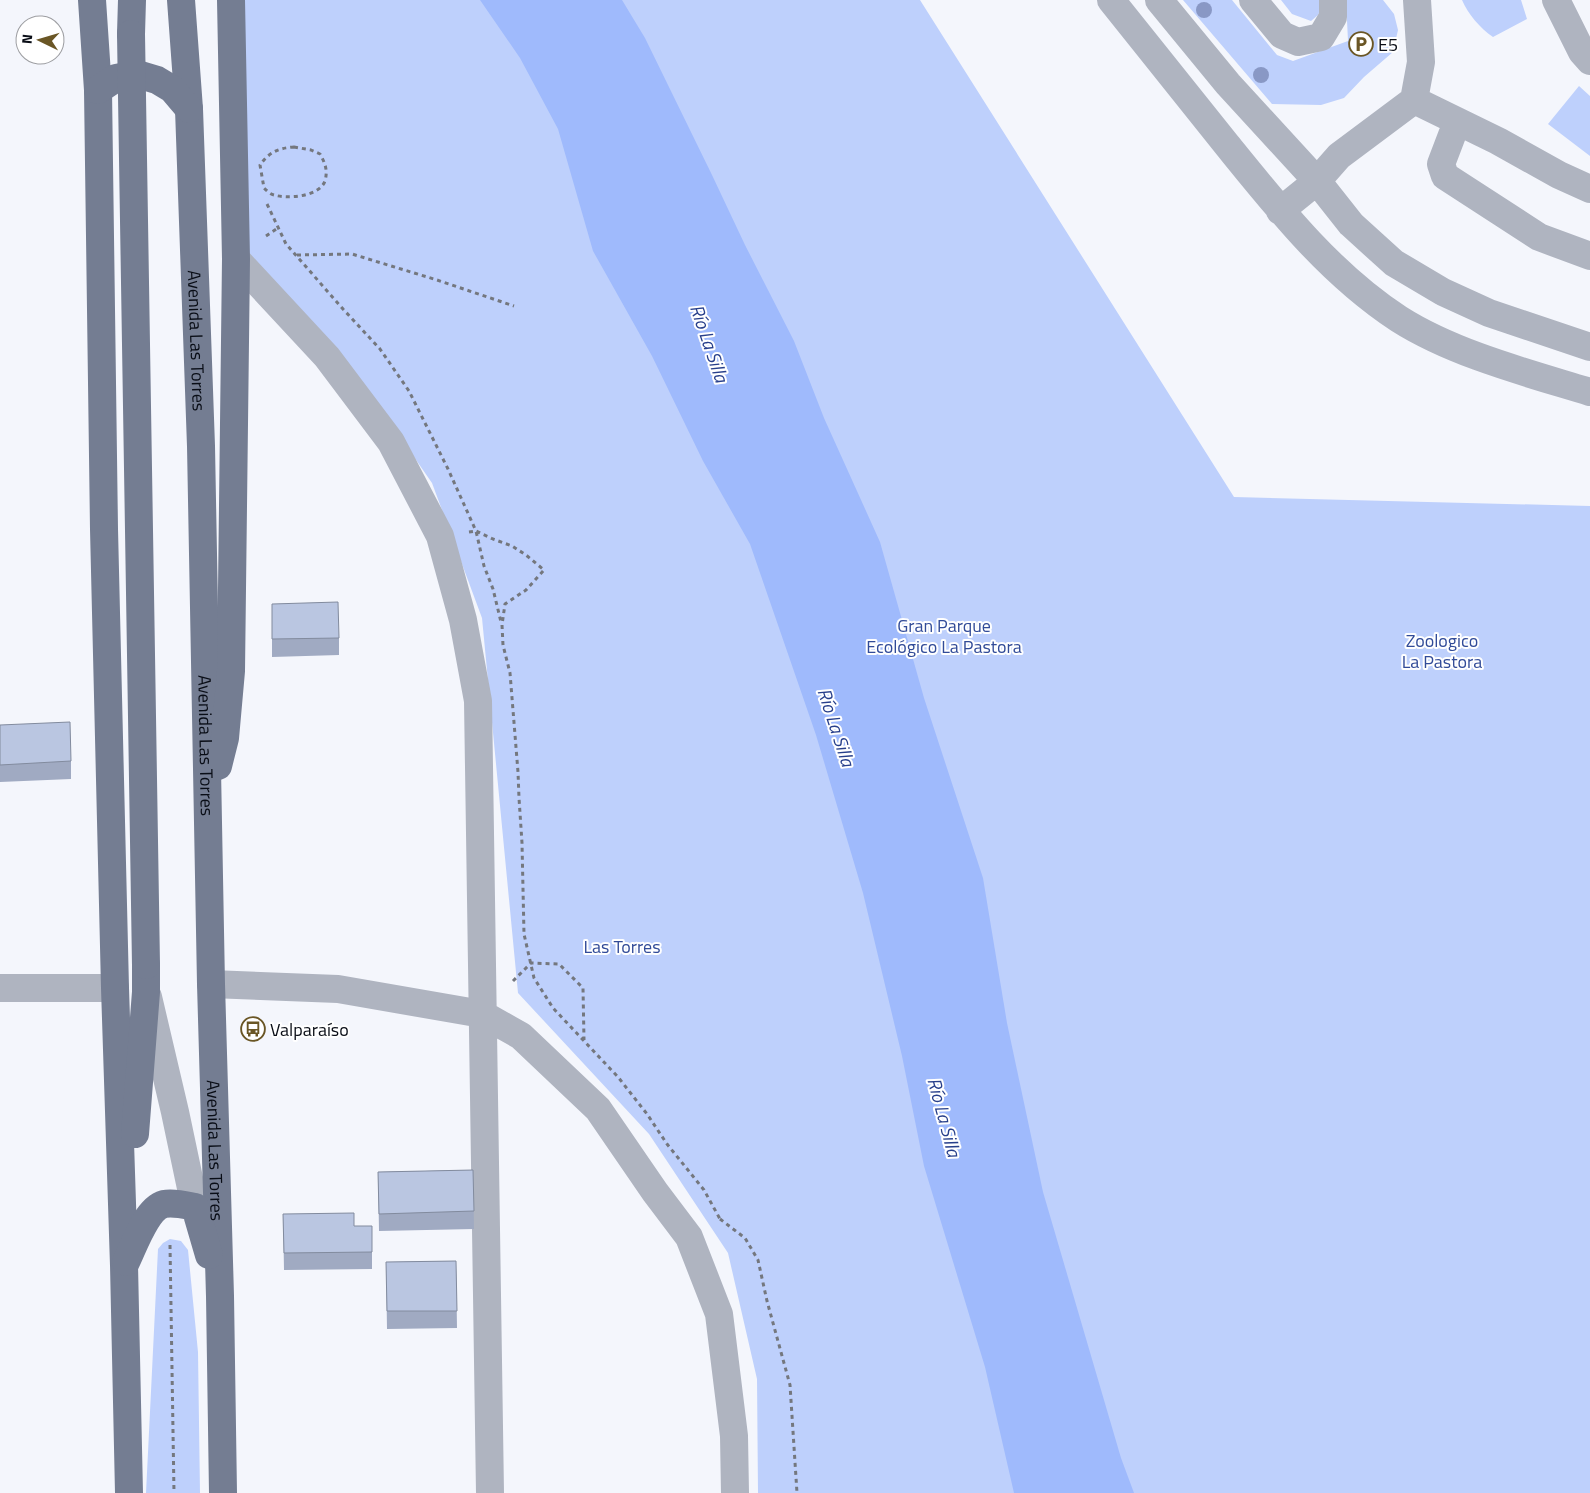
<svg xmlns="http://www.w3.org/2000/svg" width="1590" height="1493" font-family="'Titillium Web',sans-serif">
	<style>
		.green { fill: #bed0fc }
		.water { fill: #9fbafc }
		.lines { fill: none; stroke-linecap: round; stroke-linejoin: round }
		.path { stroke: #74777e; stroke-width: 3; stroke-dasharray: 4 4; stroke-linecap: butt }
		.minor { stroke: #afb4c0; stroke-width: 28 }
		.major { stroke: #747d92; stroke-width: 28 }
		.major-bridge { stroke: #747d92; stroke-width: 28 }
		.tree { fill: #8998c5 }
		.wall { fill: #a0aac2 }
		.building { fill: #bac6e1; stroke: #828b9e }
		.labels { text-anchor: middle; dominant-baseline: central; stroke-width: 4; stroke-linejoin: round; paint-order: stroke }
		.poi-label { font-size: 18px; fill: #090d16; stroke: #fff; text-anchor: start }
		.street-label { font-size: 18px; fill: #090d16; stroke: #fff }
		.park-label { font-size: 18px; fill: #314b98; stroke: #fff }
		.water-label { font-size: 19px; font-style: italic; fill: #273f8b; stroke: #fff }
	</style>
	<rect width="100%" height="100%" fill="#f4f6fc"/>
	<path class="green" d="M241 0H920L1234 497 1590 506V1493H758L757 1379 728 1253 649 1134 518 993 482 618 432 483 360 379 245 261Z
		M1183 0H1232L1277 55 1293 61 1348 41 1346 0H1383L1394 14 1398 30 1393 52 1364 77 1344 98 1321 105 1272 104Z
		M1281 0H1326L1318 15 1311 21 1292 14Z
		M1462 0H1521L1527 19 1493 37C1480 28 1468 14 1462 0Z
		M1579 86 1590 96V156L1548 124Z
		M170 1239 181 1241 188 1250 198 1352 200 1493H146L158 1249 163 1243Z"/>
	<path class="water" d="M480 0H622L645 38 712 175 745 245 794 341 824 418 880 542 924 698 983 878 1007 1023 1043 1192 1121 1458 1134 1493H1014L985 1367 924 1166 902 1056 863 893 816 735 750 544 703 461 652 356 593 251 558 129 520 58Z"/>
	<g class="lines">
		<path class="path" d="M294 147 311 150 320 154C325 163 328 170 325 181 319 197 288 199 274 195 270 194 267 191 264 188L260 165C269 152 279 148 294 147Z
			M267 204 286 244 343 309 380 349 409 391 448 469 476 531 493 539 512 546 526 555 544 570 526 590 505 604 502 625 503 645 510 673 518 772 519 798 522 843 524 934 534 978 553 1008 618 1077 647 1114 667 1144 704 1190 720 1219
			M266 236 278 228
			M297 255 352 254 437 280 514 306
			M469 532 476 531 484 566 493 589 501 622
			M513 981 531 963 559 964 583 988 584 1040
			M720 1219 745 1238 758 1260 767 1301 790 1385 797 1493
			M170 1245 174 1493"/>
		<path class="minor" d="M1111 0C1149 48 1188 96 1227 145 1278 208 1330 274 1399 319 1454 354 1528 373 1590 392
			M1159 0 1228 84 1317 181 1351 224 1394 263 1443 292 1489 313 1590 347
			M1253 0 1282 35 1298 42 1321 37 1333 17V0
			M1556 0 1582 52 1590 61
			M1414 100 1498 141 1559 175 1590 189
			M1457 122 1441 164 1445 176 1539 237 1590 256
			M1280 211 1317 181 1339 156 1414 100 1421 62 1417 0
			M236 259 327 357 391 442 440 536 463 620 478 701 490 1493
			M211 984 338 989 482 1014 521 1036 598 1109 655 1192 689 1237 719 1314 734 1436 735 1493
			M0 988H115
			M148 997 175 1112 195 1207"/>
		<g class="major">
			<path d="M92 0 98 90 104 529 115 988 124 1265 129 1493"/>
			<path id="s1" d="M181 0 189 109 201 446 211 984 220 1296 223 1493"/>
			<path d="M131 34 132 0"/>
			<path d="M98 90 116 78 137 74 157 80 172 89 189 109"/>
			<path d="M218 766 225 738 231 671 236 259 231 0"/>
			<path d="M135 1134 146 992V965"/>
			<path d="M126 1262C134 1246 146 1209 164 1204 174 1202 185 1205 195 1207L209 1255"/>
		</g>
		<path class="major-bridge" d="M131 34 146 965"/>
	</g>
	<g class="tree">
		<circle cx="1204" cy="10" r="8"/>
		<circle cx="1261" cy="75" r="8"/>
	</g>
	<path class="wall" d="M272 604 339 638V655L272 657Z
		M0 725 71 761V779L0 782Z
		M473 1170 474 1229 379 1231 378 1172Z
		M283 1214 354 1226H372V1269L284 1270Z
		M456 1261 457 1328 387 1329 386 1262Z"/>
	<path class="building" d="M338 602 339 638 272 639V604Z
		M70 722 71 761 0 765V725Z
		M473 1170 474 1211 379 1214 378 1172Z
		M354 1213V1226H372V1252L284 1253 283 1214Z
		M456 1261 457 1311H387L386 1262Z"/>
	<defs>
		<g id="parking-ring" transform="scale(1.25)"><circle r="9.5" fill="#fff" stroke="#6a5625" stroke-width="1.5"/><path d="M-3.5-5.5H1a3.5 3.5 0 0 1 0 7H-1V5.5H-3.5ZM-1-3.4V-.6H.8a1.4 1.4 0 0 0 0-2.8Z" fill="#6a5625"/></g>
		<g id="bus-ring" transform="scale(1.25)"><circle r="9.5" fill="#fff" stroke="#6a5625" stroke-width="1.5"/><path d="M-5-6H5V4H4V6H2V4H-2V6H-4V4H-5ZM-3.5-4V0h7V-4ZM-3.5 1.2v1.5H-2V1.2ZM2 1.2v1.5H3.5V1.2Z" fill="#6a5625"/></g>
	</defs>
	<g fill-rule="evenodd">
		<use href="#parking-ring" x="1361" y="44"/>
		<use href="#bus-ring" x="253" y="1029"/>
	</g>
	<g class="labels">
		<g class="poi-label">
			<text x="1378" y="44">E5</text>
			<text x="270" y="1029">Valparaíso</text>
		</g>
		<g class="street-label">
			<text stroke="none"><textPath href="#s1" startOffset="341">Avenida Las Torres</textPath></text>
			<text stroke="none"><textPath href="#s1" startOffset="746">Avenida Las Torres</textPath></text>
			<text stroke="none"><textPath href="#s1" startOffset="1151">Avenida Las Torres</textPath></text>
		</g>
		<g class="park-label">
			<text x="944" y="625">Gran Parque<tspan x="944" dy="21">Ecológico La Pastora</tspan></text>
			<text x="1442" y="640">Zoologico<tspan x="1442" dy="21">La Pastora</tspan></text>
			<text x="622" y="946">Las Torres</text>
		</g>
		<g class="water-label">
			<text transform="translate(710 343) rotate(71)">Río La Silla</text>
			<text transform="translate(837 727) rotate(72)">Río La Silla</text>
			<text transform="translate(945 1117) rotate(75)">Río La Silla</text>
		</g>
	</g>
	<g transform="translate(40 40) rotate(275)"><circle r="24" fill="#ffffff" stroke="#9d9ea2"/>
	<path d="M0-4L9 19L0 12L-9 19Z" fill="#6a5625"/>
	<text y="-8" font-size="14" font-weight="bold" text-anchor="middle" fill="#090d16">N</text>
	</g>
</svg>
